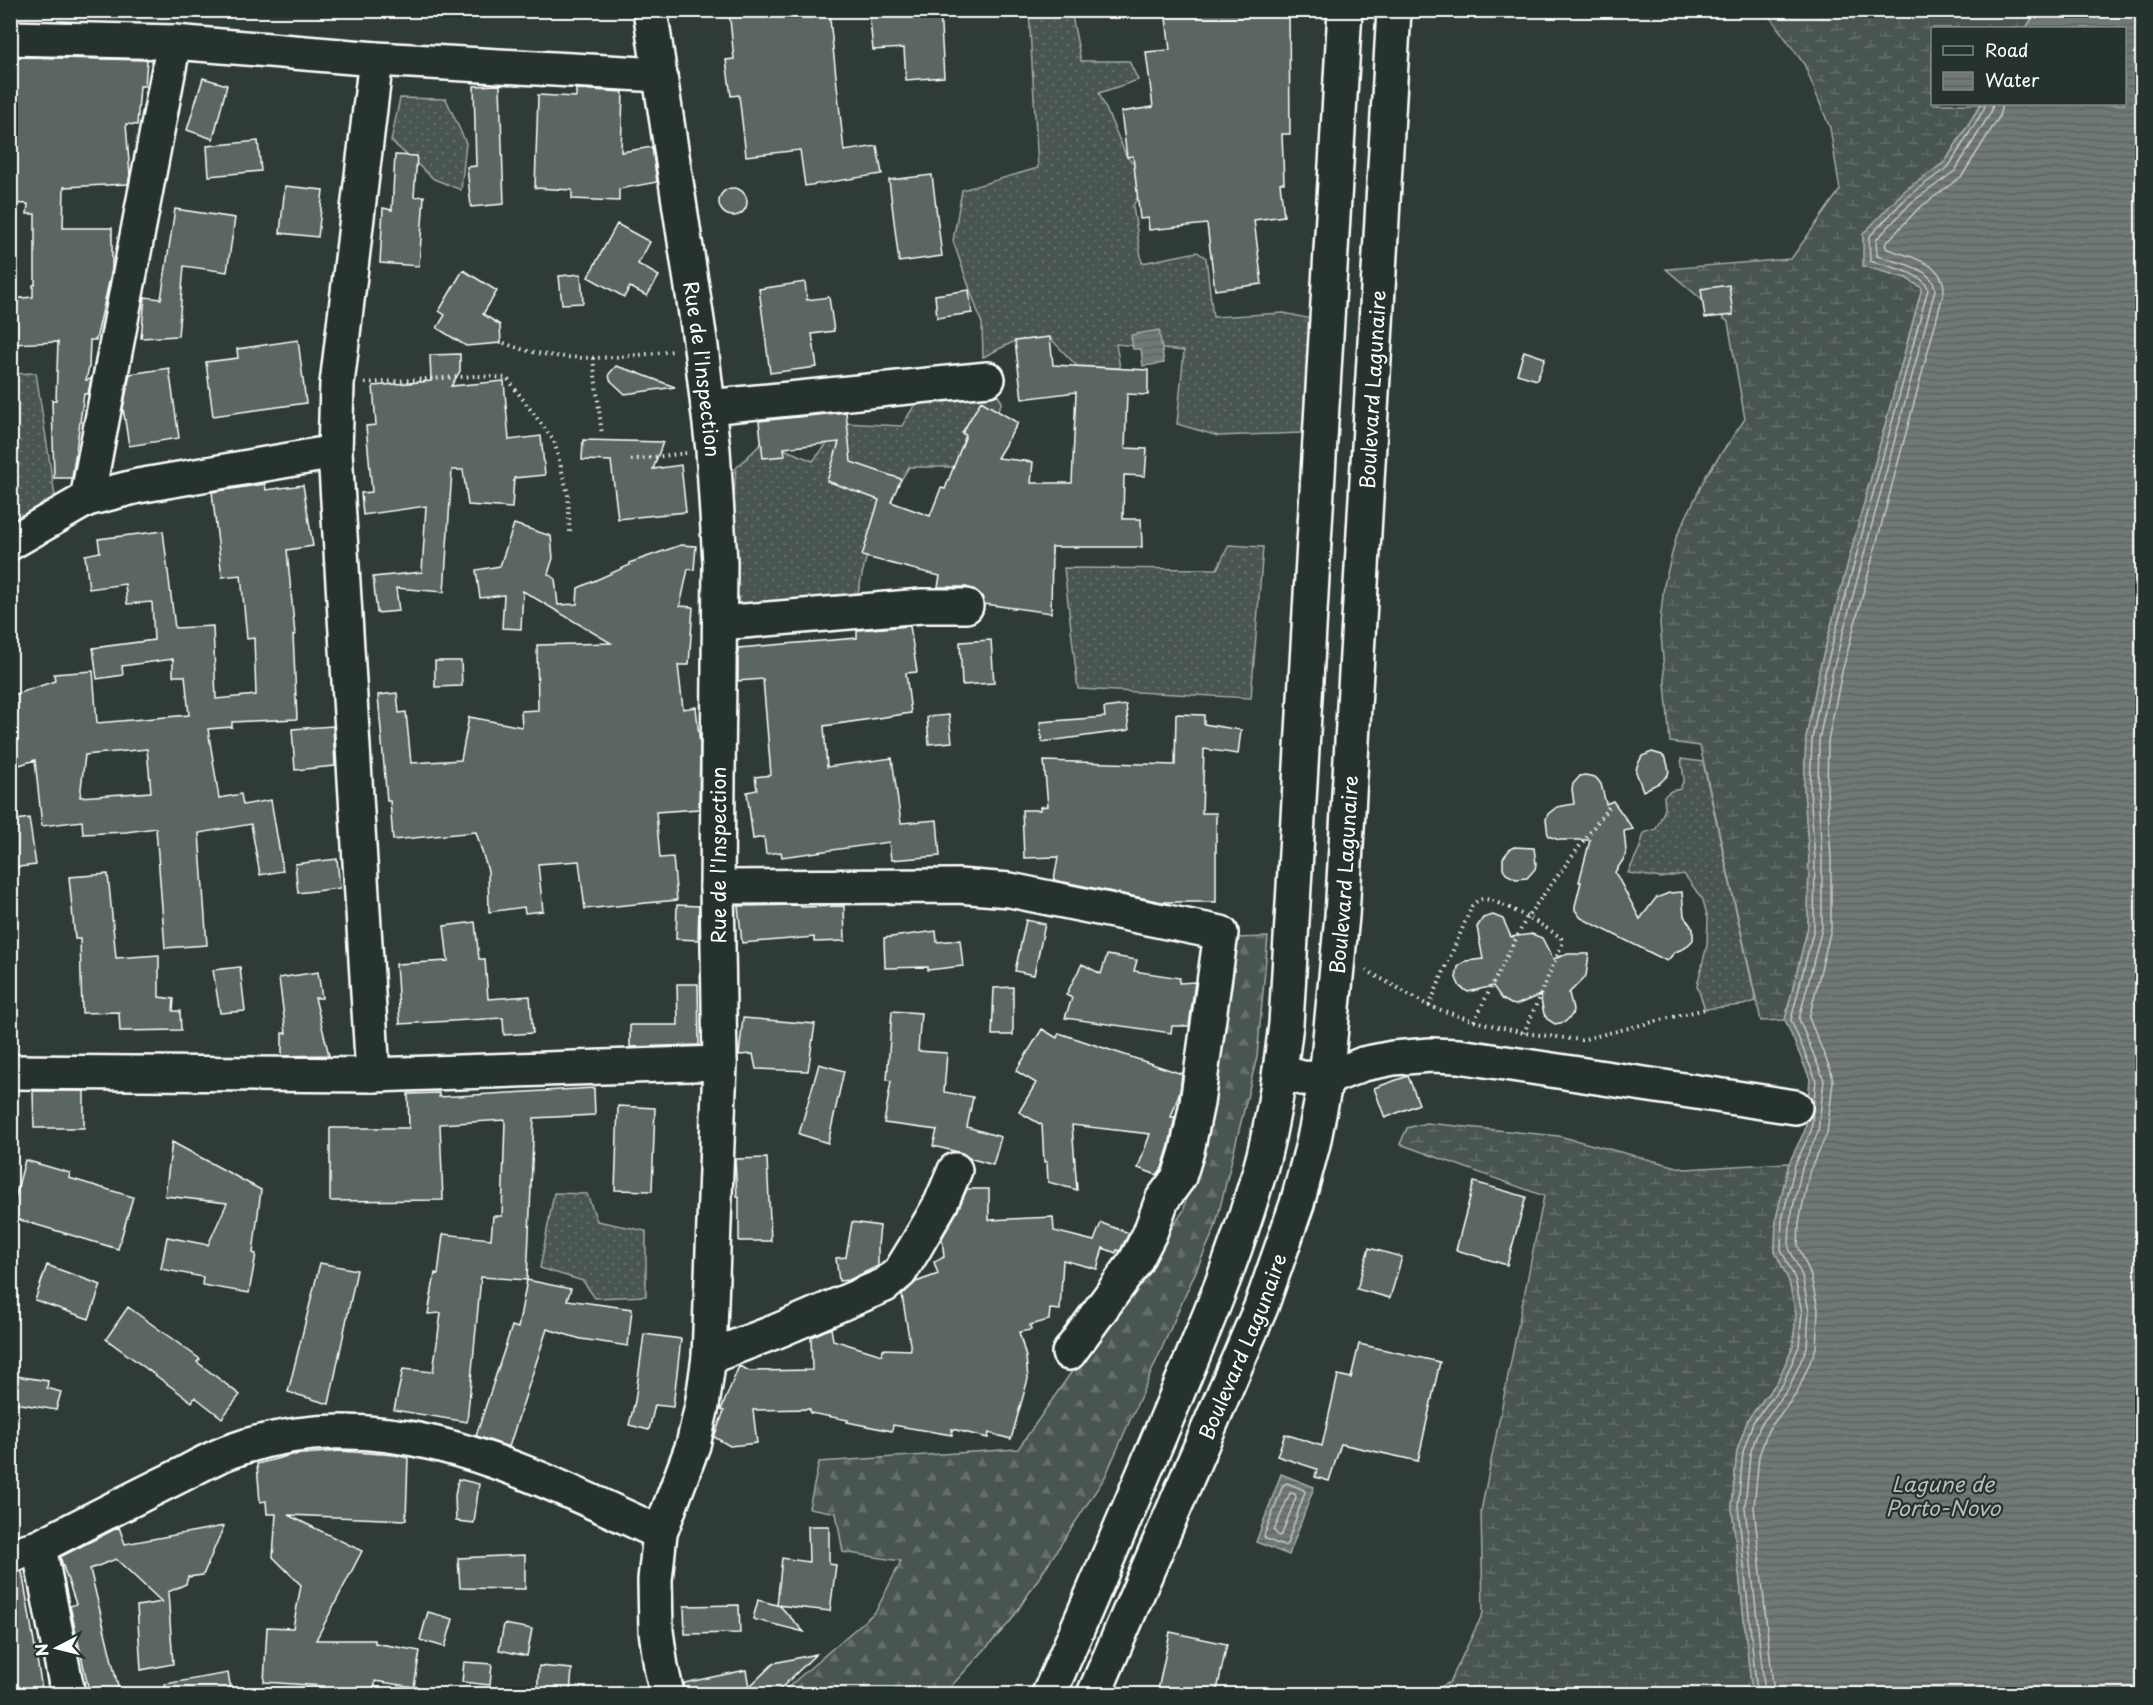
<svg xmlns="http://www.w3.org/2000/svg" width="2153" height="1705" font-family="'Playpen Sans',sans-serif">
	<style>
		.grass { fill: url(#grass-dots); stroke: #a4aaa7; stroke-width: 1.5 }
		.forest { fill: url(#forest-firs); stroke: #a4aaa7; stroke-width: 1.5 }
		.wetland { fill: url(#wetland-marsh); stroke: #a4aaa7; stroke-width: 1.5 }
		.water { fill: url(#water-rules); stroke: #a9afac; stroke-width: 1.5 }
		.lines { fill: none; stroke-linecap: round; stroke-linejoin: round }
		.shore { stroke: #c6c9c8; stroke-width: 1.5 }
		.building { fill: #5b6661; stroke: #fff; stroke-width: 1.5; fill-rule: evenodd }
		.minor-casing { stroke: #fff; stroke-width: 38 }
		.highway-casing { stroke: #fff; stroke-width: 38 }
		.path { stroke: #fff; stroke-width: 4; stroke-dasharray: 1.5 4.5; stroke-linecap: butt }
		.minor { stroke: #26332d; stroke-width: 33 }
		.highway { stroke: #26332d; stroke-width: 33 }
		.labels { text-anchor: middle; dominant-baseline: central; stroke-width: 4.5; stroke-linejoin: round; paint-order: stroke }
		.street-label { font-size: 20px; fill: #fff; stroke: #26332d }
		.water-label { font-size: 21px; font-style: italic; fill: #b8bcba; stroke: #26332d }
	</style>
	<defs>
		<pattern id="grass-dots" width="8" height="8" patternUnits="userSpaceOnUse" patternTransform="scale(1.5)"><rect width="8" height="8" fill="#4a544f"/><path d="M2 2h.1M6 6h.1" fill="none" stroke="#656e69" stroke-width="1.8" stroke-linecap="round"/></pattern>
		<pattern id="forest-firs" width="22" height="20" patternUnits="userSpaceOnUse" patternTransform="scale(1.5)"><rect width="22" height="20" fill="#4a544f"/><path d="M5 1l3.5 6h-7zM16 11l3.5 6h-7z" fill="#656e69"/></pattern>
		<pattern id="wetland-marsh" width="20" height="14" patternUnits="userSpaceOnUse" patternTransform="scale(1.5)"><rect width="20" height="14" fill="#4a544f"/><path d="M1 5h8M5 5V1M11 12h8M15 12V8" fill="none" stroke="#656e69"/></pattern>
		<pattern id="water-rules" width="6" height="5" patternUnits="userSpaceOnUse" patternTransform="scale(1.5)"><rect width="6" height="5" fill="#707975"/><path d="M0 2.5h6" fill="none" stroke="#5e6260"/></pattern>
	</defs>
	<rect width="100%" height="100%" fill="#2f3b35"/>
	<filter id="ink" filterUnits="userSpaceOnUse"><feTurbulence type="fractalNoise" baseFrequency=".0167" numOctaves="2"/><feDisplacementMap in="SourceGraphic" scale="12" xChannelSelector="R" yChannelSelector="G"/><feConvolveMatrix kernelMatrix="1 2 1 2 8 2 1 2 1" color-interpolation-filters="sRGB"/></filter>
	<g filter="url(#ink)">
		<path class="grass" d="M1029 11H1071L1081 61H1129L1138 80 1099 93 1127 157 1134 164 1138 196 1133 206 1142 263 1197 252 1206 258 1213 317 1284 313 1316 320 1314 420 1302 433 1218 436 1177 424 1184 351 1116 344 1120 368 1077 366 1049 337 1015 341 983 357 982 324 953 241 962 190 1038 168Z
			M400 98 446 99 466 143 461 190 434 179 391 141Z
			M36 373 56 503 10 534V374Z
			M988 379 1002 402 978 451 956 467H909L886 504 865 562 854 611 745 621 730 597 732 525 736 468 764 441 813 461 844 423 902 426 926 386Z
			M1229 545 1263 547 1251 698 1078 689 1064 568 1217 569Z
			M1681 759 1703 762 1756 1001 1743 1005 1705 1009 1697 986 1707 945 1708 919 1703 900 1684 874 1661 878 1628 873 1640 847 1644 833 1656 829 1665 809 1664 796 1671 791 1680 789 1684 779Z
			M554 1193 587 1194 597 1221 646 1231V1296L595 1298 583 1281 540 1268Z"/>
		<path class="forest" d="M1268 937 1257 1057 1215 1228 1105 1477 1010 1622 944 1694H780L876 1611 901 1561 843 1552 836 1513 809 1508 819 1462 1018 1449 1184 1210 1234 938Z"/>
		<path class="wetland" d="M1762 11H2037L2026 28H1932V104H1981L1945 162 1903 192 1863 266 1906 278 1922 288 1820 667 1806 738 1804 790 1809 860 1808 927 1785 1020 1761 1021 1700 746 1670 742 1660 623 1664 585 1676 538 1707 474 1745 419 1728 322 1666 269 1791 259 1840 190 1830 128 1804 64 1767 13Z
			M1426 1123 1559 1136 1685 1169 1789 1163 1776 1219 1775 1251 1789 1281 1796 1314 1793 1346 1778 1381 1748 1419 1737 1451 1732 1507 1752 1694H1427L1450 1682 1483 1613 1481 1511 1544 1196 1400 1144 1407 1128Z"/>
		<path class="water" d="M2037 11H2142V1694H1752L1732 1507 1737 1451 1748 1419 1778 1381 1793 1346 1796 1314 1789 1281 1775 1251 1776 1219 1789 1163 1805 1130 1810 1079 1785 1020 1808 927 1809 860 1804 790 1806 738 1820 667 1922 288 1906 278 1863 266V234L1903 192 1945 162 1981 104H2124V28H2026Z
			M1159 330 1164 363 1143 366 1141 349H1133L1131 335Z
			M1281 1474 1314 1487 1289 1555 1256 1542Z"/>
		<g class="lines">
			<path class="shore" d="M1287 1483 1304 1490 1305 1492 1287 1544 1284 1546 1266 1539 1264 1536 1283 1485Z
				M1290 1493 1295 1494 1296 1497 1282 1534 1279 1536 1274 1531Z
				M1757 1694 1738 1506 1743 1452 1753 1422 1783 1384 1799 1346 1802 1312 1795 1279 1781 1249 1782 1220 1795 1165 1811 1131 1816 1080 1791 1020 1814 928 1815 860 1810 790 1812 739 1826 668 1928 289C1924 272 1885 266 1870 261L1869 237 1907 197 1949 166 1984 109 1985 104
				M1765 1694 1745 1507 1750 1454 1760 1426 1789 1388 1807 1347 1809 1311 1802 1276 1789 1248 1790 1221 1802 1168 1818 1132 1824 1080 1799 1019 1822 928V860L1818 789 1819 740 1833 670 1935 290C1934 267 1895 262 1877 256L1876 240 1912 202 1955 171 1991 112 1993 104
				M1774 1694 1754 1507 1759 1456 1768 1430 1797 1393 1816 1348 1818 1309 1810 1273 1798 1246 1799 1222 1810 1170 1827 1134 1833 1081 1831 1071 1809 1018 1831 929V859L1827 789 1828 741 1842 672 1944 291C1945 263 1909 256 1887 249L1885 244 1918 209 1962 176 1999 117 2002 104"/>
		</g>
		<path class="building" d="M729 10H829L844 151 877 146 882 174 805 186 800 150 746 156 739 95 731 96 726 60 734 59Z
			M869 10H940L944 77 906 80 904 48 873 50Z
			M1165 10H1289L1290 134H1282L1284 183H1280L1284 216 1254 220 1262 284 1215 290 1207 224 1149 230 1148 218 1140 219 1133 156 1127 157 1121 112 1153 107 1146 52 1170 50Z
			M15 57 147 60 145 86H140L137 125 126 124 130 175 128 184 64 187 63 228H112V269L96 340H90L89 367 86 380 91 379 88 394H84L72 478H54L52 400H56L58 342 10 344V299L33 297V285H35V214H27L28 204 10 203V168H14L19 110H15Z
			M203 78 227 85 213 139 187 130Z
			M500 85 504 204 471 207 467 167 476 166 474 86Z
			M576 89 623 92 621 152 652 147 657 182 619 189V201L572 199V190L535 188 538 95 576 97Z
			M258 141 261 171 209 176 207 146Z
			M395 155 417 156 414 197 424 196 419 266 380 263 383 208 392 210Z
			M932 175 942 256 899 262 889 180Z
			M285 186 323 190 318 237 280 233Z
			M719 202a14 14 0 1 1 28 0a14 14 0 1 1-28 0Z
			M175 209 235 218 227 272 184 266 178 336 141 338 145 297 161 299Z
			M617 224 650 242 638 264 659 276 647 296 630 287 624 297 588 277Z
			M463 270 497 291 483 314 500 325 501 343 466 346 437 328 445 315 439 311Z
			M581 274 583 303 562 304 559 276Z
			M805 282 807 300 829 297 834 331 812 334 817 367 770 373 759 289Z
			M1729 285 1733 315 1705 318 1701 289Z
			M969 290 972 313 937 318 935 295Z
			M1050 337 1053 365 1148 370V395L1127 394 1125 448 1147 449 1145 476 1124 475 1123 519H1141L1142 547H1052L1051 613 984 604 982 596 975 590 966 587H938L940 576 862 556 879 500 827 481 839 442 784 448 785 456 763 458 759 421 846 412 851 462 901 479 891 502 930 516 941 488 945 489 966 435 962 433 981 401 1018 423 997 458 1033 462 1031 483H1072L1076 392 1022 399 1015 341Z
			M298 340 306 403 213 416 206 362 238 358 237 349Z
			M1524 351 1545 358 1537 380 1517 374Z
			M460 354V371L451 386 504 381 509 440 541 436 545 475 514 478 512 508 468 505 463 470H452L444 592 396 588 399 611 377 613 373 577 422 572 426 506 363 515 361 493 372 492 366 426 376 425 373 386 431 381 430 355Z
			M616 366 635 372 675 387 625 394 610 380 609 374Z
			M169 368 179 438 129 446 123 408 130 374Z
			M583 440 663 442 653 469 681 465 686 512 618 519 611 461 582 460Z
			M265 484 266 490 303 485 313 546 287 550 295 635H293L297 719 232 722V727L208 729 219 798 241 794 243 805 271 800 283 871 260 875 251 824 199 833 207 945 165 948 156 828 126 832 83 834 82 821 42 826 35 760 10 768V696L55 681 54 674 93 671 97 723 189 715 185 676H173V659L122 666 123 675 97 679 93 648 154 640 152 602 127 604 125 584 89 589 85 555 100 552 98 539 163 531 175 628 213 626 216 699 256 695 254 638 247 639 241 575 222 577 212 492ZM147 749 151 792 80 797 85 755Z
			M514 524 551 536 553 558 548 574 555 579 558 605 577 604 578 588 630 565 629 563 681 545 696 546 694 570 688 569 680 606 693 607 689 665H678L683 709 696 707 700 745 699 809 656 812 660 858 673 857 677 900 585 909 579 861 538 864 543 911 525 913 524 907 489 912 488 871 476 832 393 840 390 801H387L378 695 397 693 399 713 406 712 411 763 461 760 469 717 522 727 521 711 538 710 537 645 611 643 523 591 521 629 502 628 504 595 480 598 476 570 500 566Z
			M910 626 917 672 906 673 911 713 824 726 827 767 892 758 901 823 937 820 940 856 891 860 889 842 782 857 781 852 766 854 764 837 753 839 747 792 757 790 755 777 771 775 763 679 738 681V648L857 638V630Z
			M991 640 994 683 962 685 960 642Z
			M435 661H461L462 686 435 687Z
			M1126 705 1129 730 1042 742 1040 722 1105 717 1104 708Z
			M1176 714 1204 715V724L1241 730 1238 754 1204 749 1202 813H1216V902H1162L1054 880 1058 857 1024 858 1022 810H1040V807L1048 806 1044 761 1175 765Z
			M949 715 952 742 929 744 927 717Z
			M333 726 335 766 295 770 292 729Z
			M1652 752 1662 755 1666 759 1669 770 1668 775 1661 782 1643 791 1636 772 1637 766 1642 756Z
			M1585 775 1595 777 1598 780 1601 784 1606 804 1613 801 1633 829 1624 831 1626 851 1625 857 1615 872 1640 919 1656 898 1669 893 1682 892 1684 916 1693 929V940L1685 948 1675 952 1667 961 1581 918 1575 910V906L1581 882H1579L1590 840H1559L1548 836 1546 819 1548 814 1557 807 1574 804 1572 789 1573 784 1580 776Z
			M29 818 36 865 10 868V821Z
			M1514 847 1534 848 1536 864 1535 869 1527 878 1516 879 1506 874 1503 868V858L1510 849Z
			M337 859 340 888 298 893 295 864Z
			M108 874 116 958 159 955V997L174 999 173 1011H180L181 1030 120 1031 119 1012 82 1013 80 939H75L69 877Z
			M677 905 699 906 698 940 676 939Z
			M801 905V907L844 906 845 941 814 942V937L742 943 738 906Z
			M1493 915 1503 919 1511 937 1532 934 1542 938 1553 959 1568 954H1589L1586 976 1569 993 1573 1010 1572 1015 1565 1022 1555 1024 1547 1019 1544 1014 1540 995 1516 1005 1511 1004 1502 999 1493 986 1468 992 1460 987 1456 978 1458 967 1466 961 1483 959 1477 927 1483 918Z
			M1026 920 1045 924 1034 975 1015 971Z
			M475 922 479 959H485L488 999 530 996 533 1033 504 1035 503 1018 400 1024 396 964 448 961 444 926Z
			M936 931 937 942 960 940 963 966 928 970V967L885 968 884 938Z
			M1107 955 1137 960 1134 971 1180 978 1179 983 1195 982 1189 1026H1172L1171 1033 1065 1018 1072 998 1066 995 1082 964 1101 974Z
			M240 967 245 1011 220 1013 213 970Z
			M318 972 322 998H315L329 1055 282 1056V1033H286L279 978Z
			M677 984H698L699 1045 630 1047V1025H678Z
			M1013 987V1035H992L994 988Z
			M892 1011 921 1013 918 1051 947 1053 944 1092 973 1097 967 1127 1001 1137 993 1165 969 1158 962 1153 933 1146 937 1130 884 1123 891 1081 887 1080Z
			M743 1018 815 1024 808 1071 756 1069 753 1054 739 1055Z
			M1042 1029 1057 1038 1059 1033 1182 1074 1180 1091 1171 1117H1175L1169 1146 1162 1168 1157 1175 1138 1168 1150 1134 1072 1125 1077 1190 1048 1182 1047 1162H1044L1042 1125 1019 1112 1036 1083 1016 1071Z
			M819 1064 844 1071 828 1143 799 1134Z
			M1408 1076 1419 1104 1385 1118 1374 1088Z
			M594 1088 595 1115 534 1118 527 1280 481 1277 467 1422 394 1410 403 1369 433 1372 441 1313 428 1314 435 1273 438 1274 443 1234 491 1239 493 1216H502L505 1120 440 1124 443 1200 330 1201V1128H409L408 1094 439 1093V1097Z
			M33 1091H84V1128H34Z
			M618 1106 655 1108 652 1191 615 1190Z
			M172 1142 261 1190 253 1253 256 1254 249 1293 202 1285 203 1277 161 1269 167 1237 208 1245 227 1203 165 1196Z
			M767 1158 771 1241H739V1197H737L735 1159Z
			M25 1160 70 1173 69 1178 133 1197 118 1249 10 1217Z
			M1474 1182 1526 1197 1507 1265 1456 1250Z
			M967 1189H989V1220L1053 1217 1054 1231 1094 1241 1101 1223 1129 1233 1120 1251 1117 1250 1116 1253 1103 1248 1097 1269 1063 1260 1060 1310 1050 1309 1049 1320 1030 1325 1031 1330 1019 1332 1026 1357 1028 1379 1011 1439 989 1433 988 1438 952 1429V1435L893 1425 892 1431 847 1422 848 1420 810 1413V1409L753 1410 757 1443 730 1446 714 1437 724 1411 721 1410 739 1366 750 1371 812 1370 811 1337 831 1328 833 1340 882 1355 883 1349 911 1350 902 1295 916 1282 938 1274 934 1262 944 1257 942 1238 957 1212Z
			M852 1222 880 1226 878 1246V1266L849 1280 839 1281 836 1258 846 1257Z
			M1369 1248 1402 1257 1390 1298 1357 1289Z
			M320 1263 357 1270 329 1404 288 1392Z
			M47 1265 101 1285 89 1319 35 1300Z
			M527 1280 571 1289 567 1300 632 1309 628 1346 581 1339 547 1329 509 1447 476 1436 512 1326 518 1328Z
			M128 1307 200 1359 197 1362 240 1395 222 1418 195 1397 192 1402 106 1339Z
			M644 1334 681 1339 673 1407 655 1405 649 1430 629 1425 635 1401Z
			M1359 1344 1440 1362 1418 1461 1341 1444 1329 1481 1315 1477 1317 1469 1277 1456 1285 1434 1322 1446 1338 1375 1351 1378Z
			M10 1375 48 1381 47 1388 61 1392 56 1410 10 1402Z
			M340 1451 395 1455 408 1458 406 1520 288 1515 362 1551 316 1640H375V1643L420 1651 414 1687 375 1681V1695H323V1686L264 1682 267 1627 293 1628 301 1585 273 1557 276 1514H267L266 1501 260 1502 257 1464 291 1455Z
			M458 1479 479 1484 474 1523 456 1521 455 1496Z
			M224 1526 203 1575 188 1577 186 1584 168 1592 173 1664 141 1670 137 1606 162 1602 116 1559 90 1569 120 1695H90L70 1606 76 1604 60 1557 119 1527 125 1544Z
			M808 1526H829V1564L836 1565 830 1611 777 1605 782 1558 809 1562Z
			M525 1555V1589L460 1588 458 1558Z
			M22 1571 43 1695H17L10 1663V1573Z
			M758 1600 780 1606 804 1632 753 1619Z
			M739 1605 740 1633 685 1634 684 1606Z
			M428 1612 453 1619 445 1647 420 1640Z
			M504 1624 532 1629 527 1656 499 1650Z
			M1170 1632 1227 1644 1216 1695H1157Z
			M816 1654 774 1695H685L684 1683 746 1670 749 1687 774 1663Z
			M464 1662 492 1664 490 1685 462 1682Z
			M539 1666 572 1669 570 1695H537Z
			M228 1673 232 1695H166L165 1684Z"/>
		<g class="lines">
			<g class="minor-casing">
				<g id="minor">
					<path id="s1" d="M650 10 701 347 713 450 720 562 717 887 720 1063 709 1357 702 1406 693 1445 660 1533 655 1580 656 1631 661 1667 667 1694"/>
					<path d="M10 38 174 42 376 59 660 75"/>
					<path d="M708 407 988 379"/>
					<path d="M87 499 174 42"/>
					<path d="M10 543 87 499 138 486 335 452"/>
					<path d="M720 623 922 606H966"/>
					<path d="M717 887 958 886 1010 890 1221 933 1197 1103 1187 1151 1179 1177 1162 1200 1150 1233 1135 1262 1069 1353"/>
					<path d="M10 1072 373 1075 720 1063"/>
					<path d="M1280 1072 1302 1078 1326 1079 1363 1064 1393 1058 1431 1055 1459 1056 1795 1107"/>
					<path d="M373 1075 335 452 337 384 376 59"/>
					<path d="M709 1357 777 1331 885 1285 900 1272 916 1246 941 1203 955 1170"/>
					<path d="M39 1547 68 1694"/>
					<path d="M10 1555 39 1547C81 1525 123 1504 165 1483 187 1473 208 1459 231 1451 384 1396 523 1470 660 1533"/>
				</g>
			</g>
			<g class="highway-casing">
				<g id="highway">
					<path d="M1049 1694C1089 1603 1128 1511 1167 1418 1198 1344 1230 1270 1253 1193 1271 1139 1279 1081 1286 1024L1345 10"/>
					<path id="s2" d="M1094 1694 1261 1307 1297 1204 1313 1144 1326 1079 1342 916 1394 10"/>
				</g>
			</g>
			<path class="path" d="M504 343C558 365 617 358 673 351
				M593 358 602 435
				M365 383 475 376 507 378 554 441 568 494 570 534
				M631 460 686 453
				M1366 970 1429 1006 1474 1021 1524 1033 1581 1040 1705 1009
				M1429 1006 1472 906C1476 902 1478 899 1484 899 1497 899 1549 928 1561 938L1562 944 1524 1033
				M1474 1021 1527 917 1611 804"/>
			<use href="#minor" class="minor"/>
			<use href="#highway" class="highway"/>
		</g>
	</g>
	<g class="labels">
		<g class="street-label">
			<text stroke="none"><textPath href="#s1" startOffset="363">Rue de l'Inspection</textPath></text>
			<text stroke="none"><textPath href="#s2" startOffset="1350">Boulevard Lagunaire</textPath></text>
			<text transform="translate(718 855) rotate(-90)">Rue de l'Inspection</text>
			<text stroke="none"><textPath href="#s2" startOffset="864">Boulevard Lagunaire</textPath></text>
			<text stroke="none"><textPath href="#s2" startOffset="378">Boulevard Lagunaire</textPath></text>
		</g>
		<g class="water-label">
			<text x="1943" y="1483">Lagune de<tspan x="1943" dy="24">Porto-Novo</tspan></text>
		</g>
	</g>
	<rect width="2153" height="1705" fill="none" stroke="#26332d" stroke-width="36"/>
	<rect x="18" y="18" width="2117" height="1669" fill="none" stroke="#fff" stroke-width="2" filter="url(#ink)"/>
	<rect x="1931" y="27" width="195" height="78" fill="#26332d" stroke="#7d8581" stroke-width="1.5"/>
	<rect x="1943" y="46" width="30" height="9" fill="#26332d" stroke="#7d8581" stroke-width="1.5"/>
	<text x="1985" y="57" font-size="18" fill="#ffffff">Road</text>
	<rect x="1943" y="72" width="30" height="18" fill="url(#water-rules)" stroke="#7d8581" stroke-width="1.5"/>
	<text x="1985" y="87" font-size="18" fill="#ffffff">Water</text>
	<g transform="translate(57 1648) rotate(263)" stroke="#26332d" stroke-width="4.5" paint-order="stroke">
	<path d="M0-4.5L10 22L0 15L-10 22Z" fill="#ffffff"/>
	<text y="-9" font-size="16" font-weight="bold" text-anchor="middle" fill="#ffffff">N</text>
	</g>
</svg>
